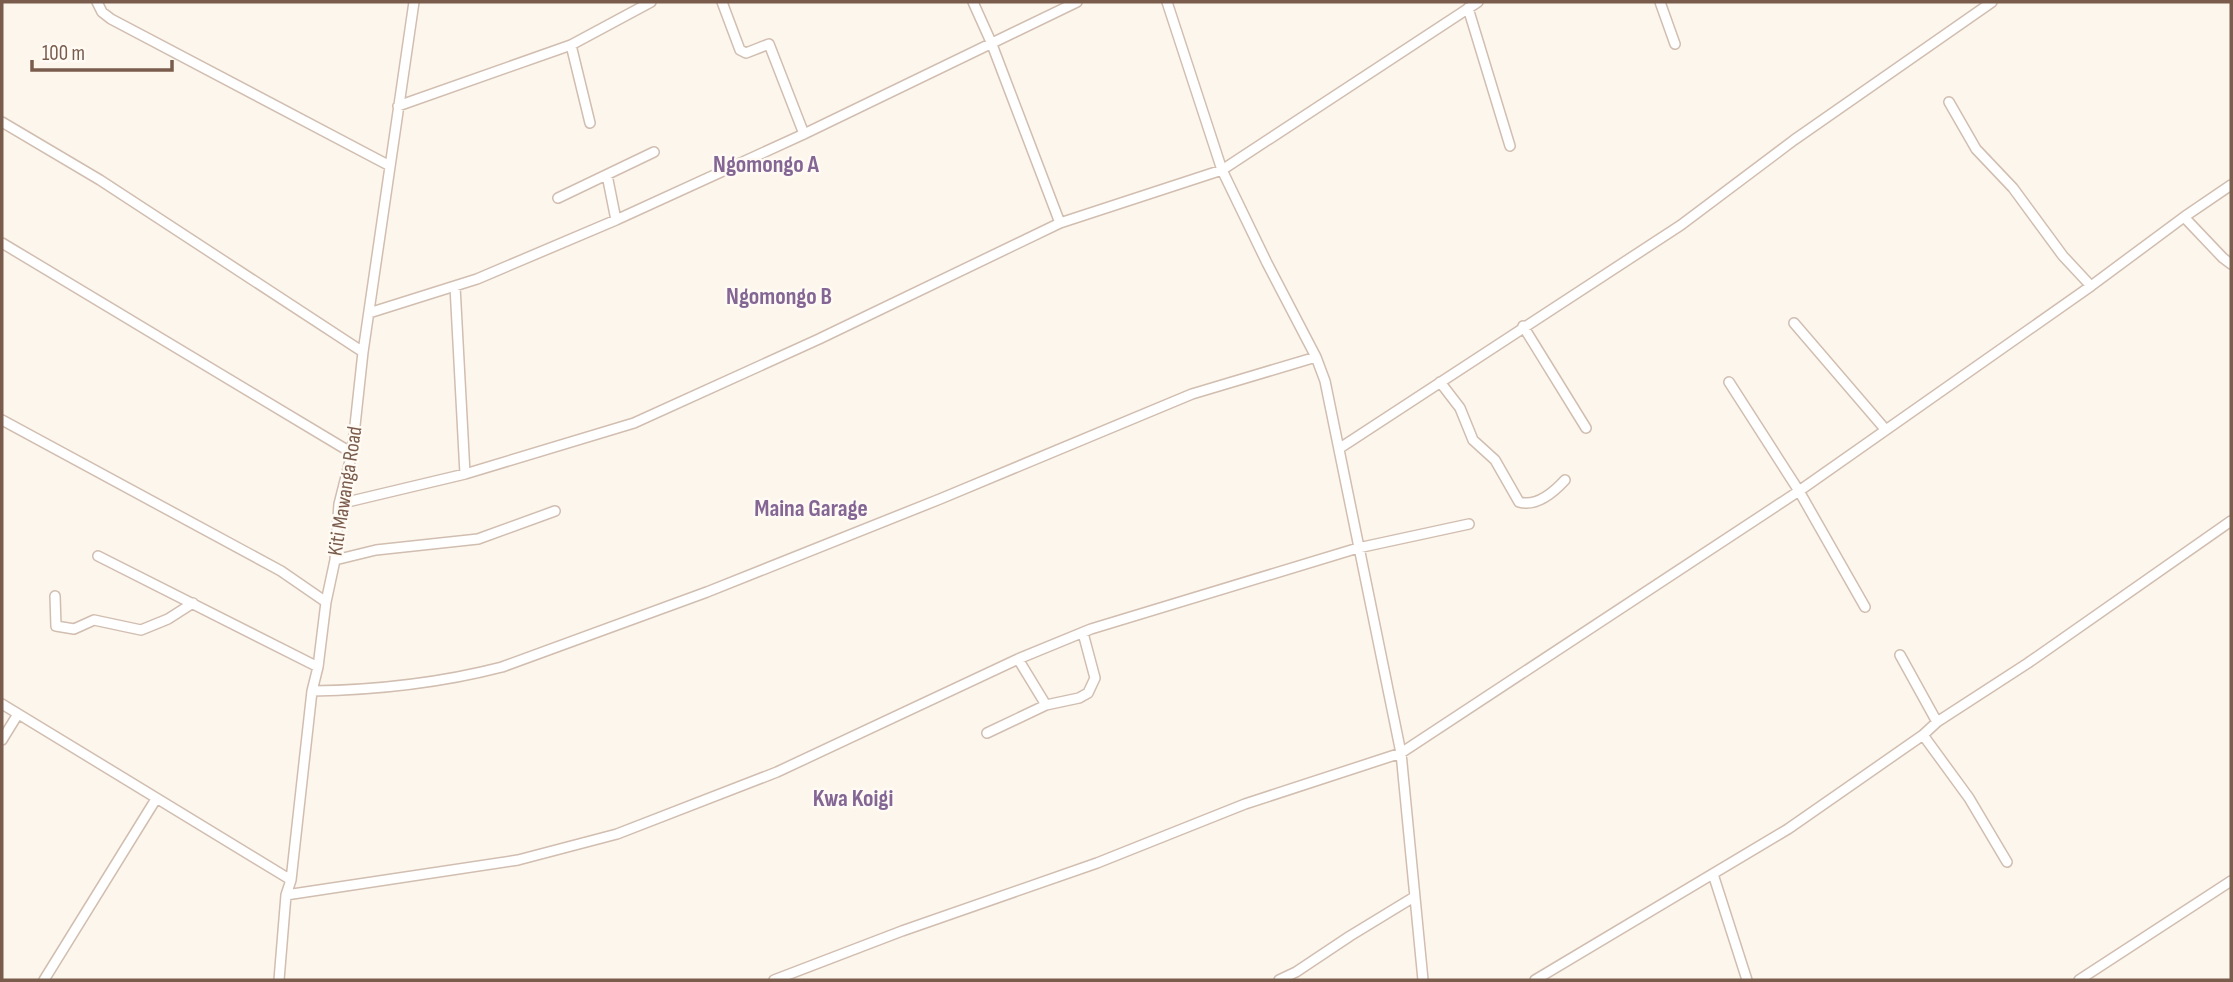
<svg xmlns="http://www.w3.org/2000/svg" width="2233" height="982" font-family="'Sofia Sans Condensed',sans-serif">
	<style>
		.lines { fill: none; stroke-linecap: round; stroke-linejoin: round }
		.minor-casing { stroke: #d1beb0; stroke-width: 12 }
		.minor { stroke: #fff; stroke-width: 9 }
		.labels { text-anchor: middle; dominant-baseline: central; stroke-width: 5; stroke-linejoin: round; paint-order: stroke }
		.street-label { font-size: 21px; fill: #7a5c4d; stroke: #fffaf3 }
		.quarter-label { font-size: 24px; font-weight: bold; fill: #846695; stroke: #fffaf3 }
	</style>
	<rect width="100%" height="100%" fill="#fdf6ec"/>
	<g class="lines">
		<g class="minor-casing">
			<path id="minor" d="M97 2 102 12 111 19 390 166
				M722 2 740 50 746 53 769 44 804 134
				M1167 2 1222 170 1267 263 1316 357 1325 381 1401 753 1423 980
				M1660 2 1675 44
				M1468 8 1510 146
				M571 45 590 123
				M1949 102 1976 149 2013 188 2063 256 2091 286
				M398 106 571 45 651 2
				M2 122 100 180 363 352
				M607 175 616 220
				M558 198 654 152
				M2184 217 2223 258 2231 264
				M1060 223 1222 170 1478 2
				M2 243 352 453
				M455 286 465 474
				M369 313 477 279 616 220 804 134 1077 2
				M1794 323 1885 429
				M1523 326 1586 428
				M1440 382 1460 408 1473 440 1495 460 1519 502C1536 507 1554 492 1565 480
				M1729 382 1799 491 1865 607
				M2 420 281 571 326 602
				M1340 448 1681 225 1794 140 1992 2
				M339 504 465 474 634 423 819 339 1060 223 991 42 973 2
				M98 556 318 667
				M335 560 376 550 478 539 555 511
				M55 596 56 626 74 629 94 620 141 630 168 619 193 603
				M1900 655 1937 722
				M1018 659 1046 705
				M312 691C376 690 440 683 502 667L707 592 940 499 1192 394 1316 357
				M2 704 291 880
				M987 733 1046 705 1079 698 1088 693 1095 678 1083 633
				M1923 735 1969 798 2007 862
				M2 740 18 714
				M1713 874 1747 980
				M286 895 518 860 617 834 777 772 1018 659 1091 629 1358 548 1469 524
				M44 980 156 799
				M279 980 286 895 291 880 312 691 318 667 326 602 335 560 339 504 352 453 363 352 414 2
				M774 980 902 931 1097 863 1245 804 1401 753 1799 491 2091 286 2184 217 2231 185
				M1279 980 1296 972 1350 936 1414 897
				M1535 980 1788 829 1923 735 1937 722 2028 663 2231 521
				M2079 980 2231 881"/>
		</g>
		<use href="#minor" class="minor"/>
	</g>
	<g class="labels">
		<g class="street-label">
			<text transform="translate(345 491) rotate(-81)">Kiti Mawanga Road</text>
		</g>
		<g class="quarter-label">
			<text x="766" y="164">Ngomongo A</text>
			<text x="779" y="296">Ngomongo B</text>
			<text x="811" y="508">Maina Garage</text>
			<text x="853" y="798">Kwa Koigi</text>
		</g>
	</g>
	<rect width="2233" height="982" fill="none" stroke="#7a5c4d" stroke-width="7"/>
	<path d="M32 60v10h140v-10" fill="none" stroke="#7a5c4d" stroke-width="3.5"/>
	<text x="42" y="60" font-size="21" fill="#7a5c4d" stroke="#fffaf3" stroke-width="5" paint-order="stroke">100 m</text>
</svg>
